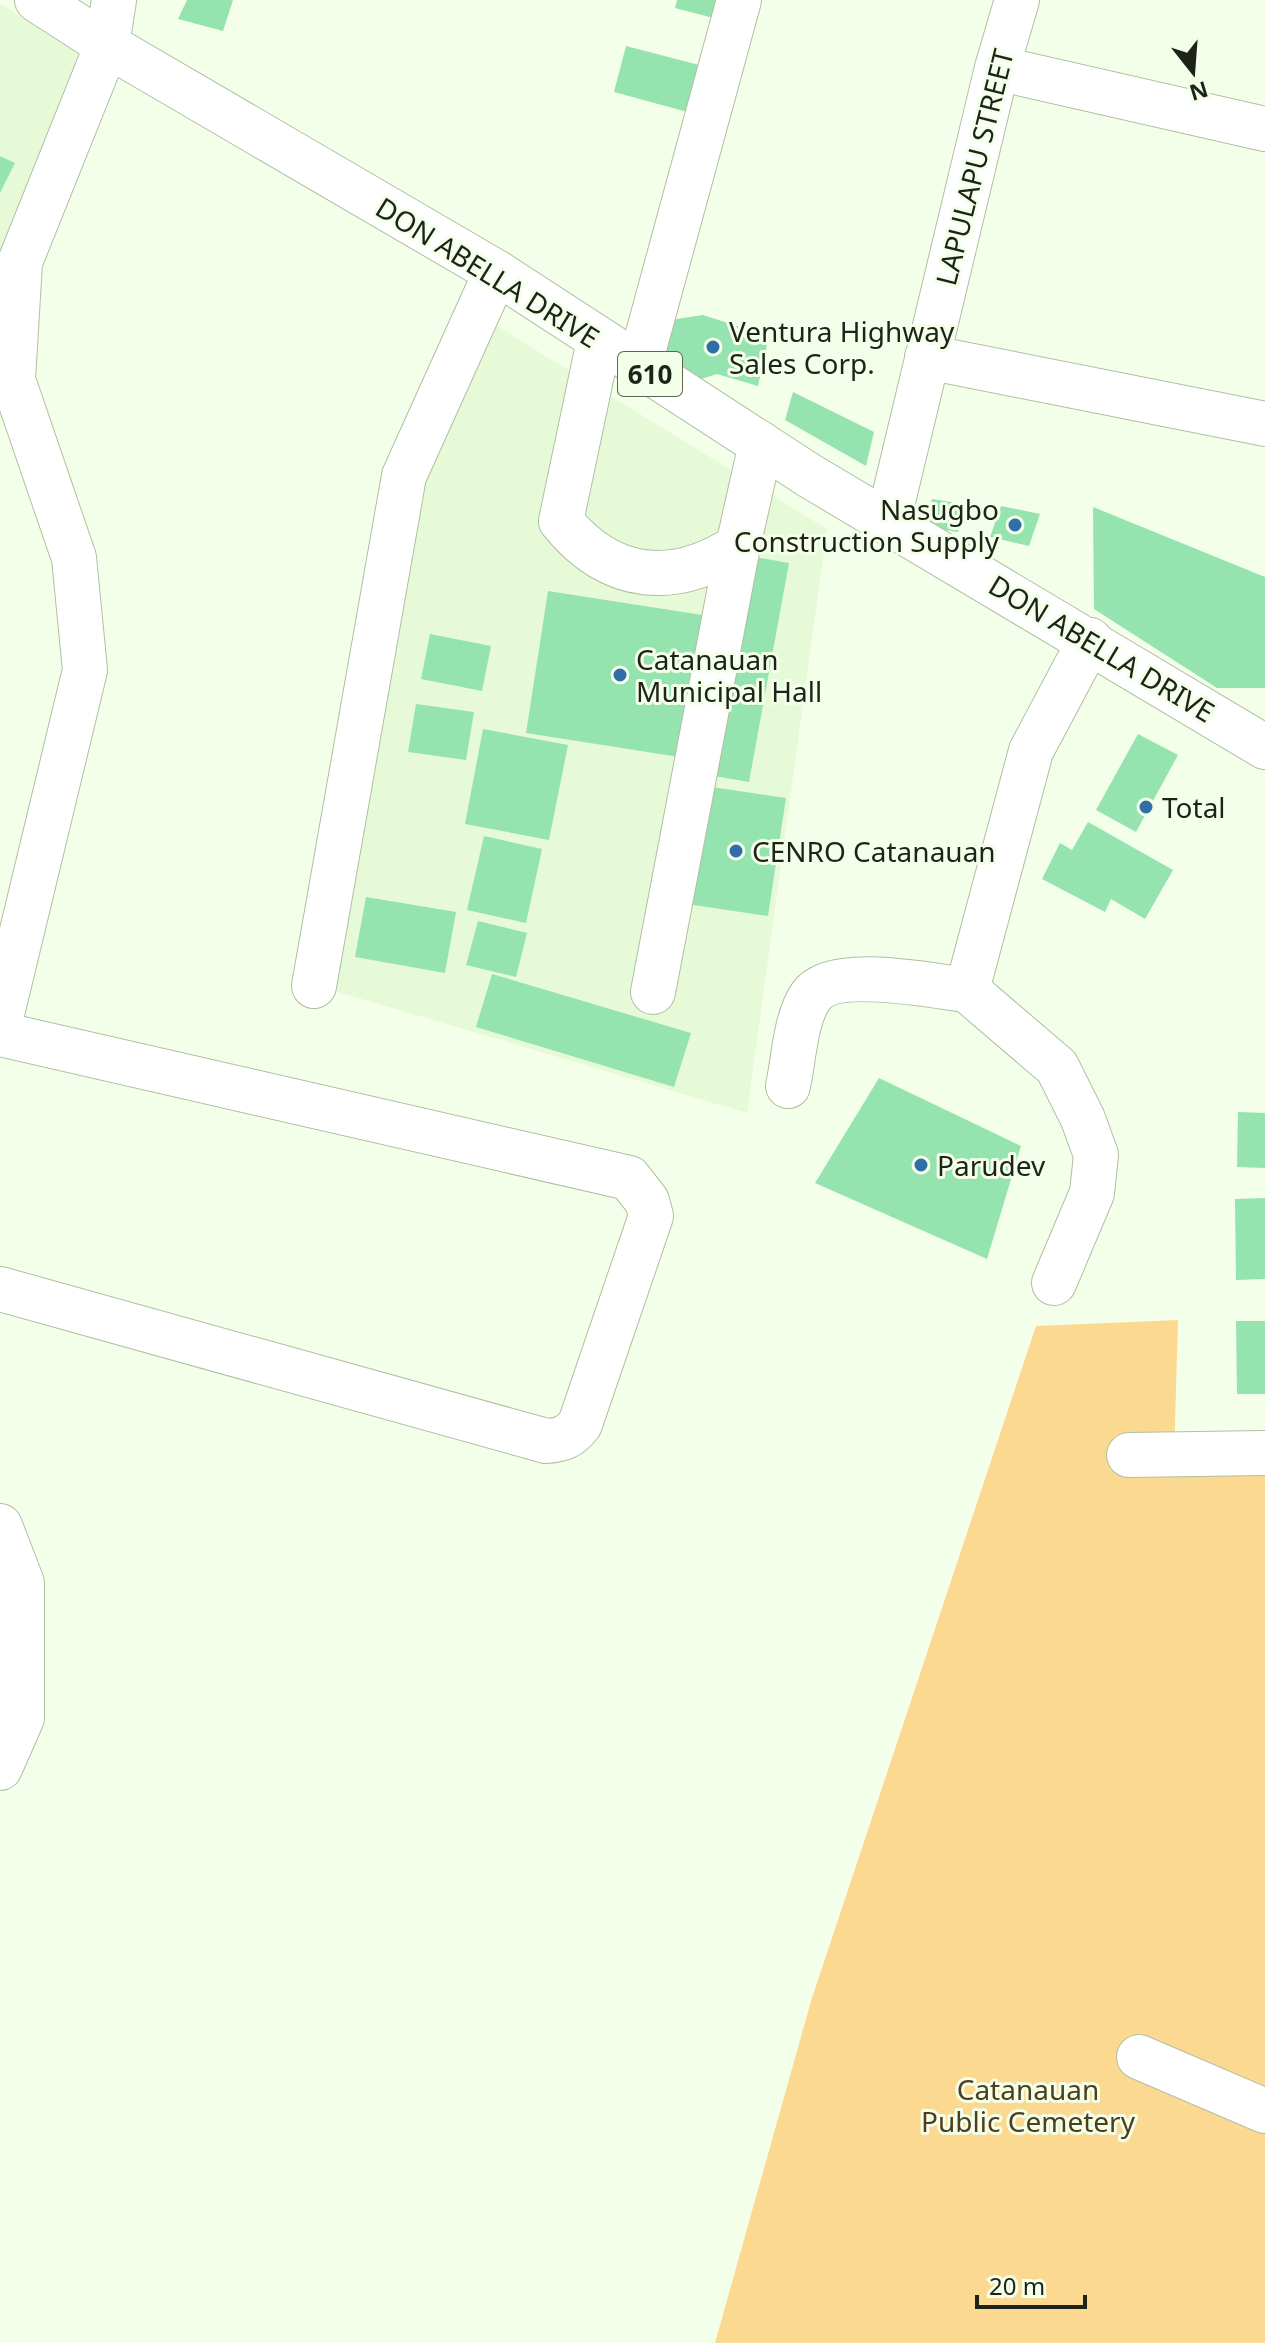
<svg xmlns="http://www.w3.org/2000/svg" width="1265" height="2343" font-family="'Noto Sans',sans-serif">
	<style>
		.built { fill: #e7fad7 }
		.green { fill: #fcd990 }
		.building { fill: #95e3af }
		.lines { fill: none; stroke-linecap: round; stroke-linejoin: round }
		.minor-casing { stroke: #b0bfa4; stroke-width: 46 }
		.major-casing { stroke: #b0bfa4; stroke-width: 46 }
		.minor { stroke: #fff; stroke-width: 44 }
		.major { stroke: #fff; stroke-width: 44 }
		.poi-dot { fill: #306fa6; stroke: #f3ffe9; stroke-width: 3 }
		.labels { text-anchor: middle; dominant-baseline: central; stroke-width: 6; stroke-linejoin: round; paint-order: stroke }
		.shield { fill: #f3ffe9; stroke: #5e6557; stroke-width: 2 }
		.shield-label { font-size: 26px; font-weight: bold; fill: #1e2319 }
		.street-label { font-size: 28px; fill: #1e2319; stroke: #f3ffe9 }
		.poi-label { font-size: 28px; fill: #1e2319; stroke: #f3ffe9; text-anchor: start }
		.park-label { font-size: 28px; fill: #4e3e1c; stroke: #f3ffe9 }
	</style>
	<rect width="100%" height="100%" fill="#f3ffe9"/>
	<path class="built" d="M0 4 80 54 0 260Z
		M492 323 827 529 747 1113 328 989 424 471Z"/>
	<path class="green" d="M1178 1320 1174 1460 1265 1457V2343H715L811 2001 1036 1326Z"/>
	<path class="building" d="M187 0H233L223 31 178 19Z
		M677 0H730L725 21 675 8Z
		M626 46 703 66 691 113 614 92Z
		M0 156 15 163 0 193Z
		M703 315 769 336 758 386 717 374 695 381 657 358 670 320Z
		M793 392 874 432 866 466 785 420Z
		M932 499 964 504 958 532 924 527Z
		M1001 506 1040 514 1029 546 990 537Z
		M1093 507 1265 577V688H1217L1094 609Z
		M754 557 789 563 749 782 714 776Z
		M548 591 715 617 692 759 526 733Z
		M430 634 491 646 482 691 421 679Z
		M416 704 474 712 466 760 408 752Z
		M483 729 568 745 549 840 465 824Z
		M1138 734 1178 755 1136 832 1096 810Z
		M705 786 786 798 768 916 687 904Z
		M1088 822 1173 870 1145 919 1111 899 1105 912 1042 879 1060 843 1072 850Z
		M484 836 542 849 526 923 467 910Z
		M366 897 456 912 445 973 355 957Z
		M478 921 527 933 516 977 466 965Z
		M492 974 691 1033 674 1087 476 1027Z
		M879 1078 1021 1146 987 1259 815 1183Z
		M1238 1112 1265 1113V1168L1237 1167Z
		M1265 1198V1279L1236 1280 1235 1199Z
		M1236 1321H1265V1394H1237Z"/>
	<g class="lines">
		<g class="minor-casing">
			<path id="minor" d="M107 45 114 0
				M997 68 1265 129
				M599 341 561 521C610 582 674 588 738 546L761 444
				M927 357 1265 424
				M639 367 739 0
				M888 522 997 68 1017 0
				M314 986 404 476 496 272
				M653 992 738 546
				M0 1034 629 1178 647 1201 651 1216 580 1424C570 1437 562 1440 546 1441L0 1289
				M788 1086C794 1059 795 1019 811 996 833 965 932 986 967 990
				M1054 1283 1092 1193 1096 1155 1083 1119 1057 1067 967 990 1031 751 1090 640
				M1129 1455 1265 1453
				M1139 2057 1265 2111"/>
		</g>
		<g class="major-casing">
			<path id="major" d="M37 0 107 45 496 272 810 476 1265 747
				M0 1022 85 670 74 558 13 380 20 262 107 45
				M0 1526 22 1583V1718L0 1768"/>
		</g>
		<use href="#minor" class="minor"/>
		<use href="#major" class="major"/>
	</g>
	<g class="poi-dot">
		<circle cx="713" cy="347" r="8"/>
		<circle cx="1015" cy="525" r="8"/>
		<circle cx="620" cy="675" r="8"/>
		<circle cx="1146" cy="807" r="8"/>
		<circle cx="736" cy="851" r="8"/>
		<circle cx="921" cy="1165" r="8"/>
	</g>
	<g class="labels">
		<rect class="shield" x="618" y="352" width="64" height="44" rx="6"/>
		<g class="shield-label">
			<text x="650" y="374">610</text>
		</g>
		<g class="street-label">
			<text transform="translate(974 167) rotate(-76)">LAPULAPU STREET</text>
			<text transform="translate(488 272) rotate(32)">DON ABELLA DRIVE</text>
			<text transform="translate(1102 648) rotate(31)">DON ABELLA DRIVE</text>
		</g>
		<g class="poi-label">
			<text x="729" y="331">Ventura Highway<tspan x="729" dy="32">Sales Corp.</tspan></text>
			<text x="999" y="509" text-anchor="end">Nasugbo<tspan x="999" dy="32">Construction Supply</tspan></text>
			<text x="636" y="659">Catanauan<tspan x="636" dy="32">Municipal Hall</tspan></text>
			<text x="1162" y="807">Total</text>
			<text x="752" y="851">CENRO Catanauan</text>
			<text x="937" y="1165">Parudev</text>
		</g>
		<g class="park-label">
			<text x="1028" y="2089">Catanauan<tspan x="1028" dy="32">Public Cemetery</tspan></text>
		</g>
	</g>
	<g transform="translate(1193 72) rotate(163)" stroke="#f3ffe9" stroke-width="6" paint-order="stroke">
	<path d="M0-6L14 30L0 20L-14 30Z" fill="#1e2319"/>
	<text y="-12" font-size="22" font-weight="bold" text-anchor="middle" fill="#1e2319">N</text>
	</g>
	<path d="M977 2295v12h108v-12" fill="none" stroke="#1e2319" stroke-width="4"/>
	<text x="989" y="2295" font-size="24" fill="#1e2319" stroke="#f3ffe9" stroke-width="6" paint-order="stroke">20 m</text>
</svg>
